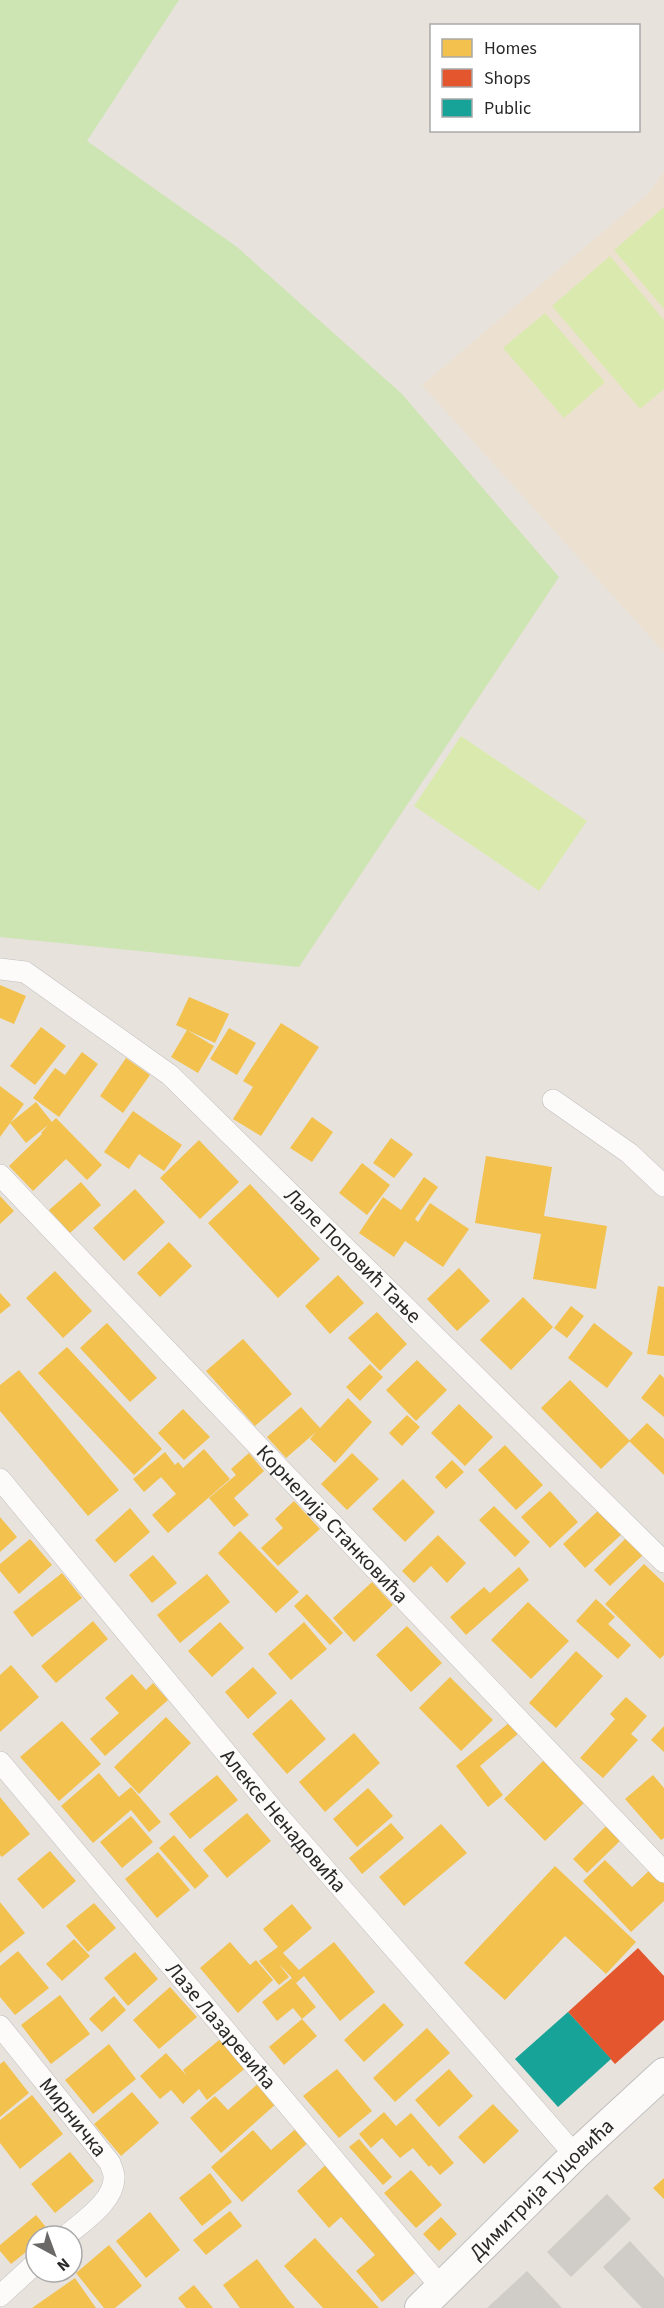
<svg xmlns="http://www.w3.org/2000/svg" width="664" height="2308" font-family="'Source Sans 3',sans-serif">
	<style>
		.education { fill: #ece0d0 }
		.green { fill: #cce5b2 }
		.pitch { fill: #daeaaf }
		.homes { fill: #f2c14e }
		.shops { fill: #e4572e }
		.public { fill: #17a398 }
		.building { fill: #d0ccc8 }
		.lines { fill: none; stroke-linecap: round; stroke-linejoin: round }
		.street-casing { stroke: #c0bfbf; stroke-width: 22 }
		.secondary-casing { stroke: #c0bfbf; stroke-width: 32 }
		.street { stroke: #fcfbfa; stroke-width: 21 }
		.secondary { stroke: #fcfbfa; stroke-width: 30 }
		.labels { text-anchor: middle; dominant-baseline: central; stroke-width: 6; stroke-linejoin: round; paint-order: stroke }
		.street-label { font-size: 21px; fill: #282828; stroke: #fff }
	</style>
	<rect width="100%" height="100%" fill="#e8e2dc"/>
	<path class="education" d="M664 171V652L422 385 650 192Z"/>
	<path class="green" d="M0 0H179L87 141 237 247 402 394 559 577 299 967 0 937Z"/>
	<path class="pitch" d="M664 207V309L614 250Z
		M610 256 664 320V389L640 409 552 306Z
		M545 313 605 382 564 418 503 348Z
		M461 736 587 821 539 891 414 806Z"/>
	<path class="homes" d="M0 985 26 996 14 1024 0 1018Z
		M189 997 229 1014 215 1043 187 1030 214 1046 198 1073 171 1057 187 1030 176 1025Z
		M281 1023 319 1047 261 1136 233 1119 253 1087 243 1081Z
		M41 1027 66 1046 35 1085 10 1066Z
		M229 1028 256 1043 237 1075 210 1059Z
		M82 1052 98 1064 59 1117 33 1098 55 1068 65 1075Z
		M126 1058 150 1075 123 1113 100 1096Z
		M0 1086 24 1104 0 1137Z
		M36 1102 52 1122 56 1118 102 1165 87 1180 66 1159 33 1191 9 1166 42 1134 41 1133 48 1125 26 1143 10 1123Z
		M133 1111 182 1145 164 1171 139 1154 129 1169 104 1152Z
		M312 1117 333 1132 312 1162 290 1148Z
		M391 1138 413 1154 394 1178 373 1163Z
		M199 1140 239 1182 200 1219 160 1178Z
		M486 1156 552 1167 544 1216 607 1226 596 1289 533 1279 541 1234 475 1223Z
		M362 1163 390 1185 367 1215 339 1193Z
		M424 1177 438 1187 415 1219 418 1222 430 1203 469 1229 443 1267 405 1241 394 1257 359 1233 383 1197 401 1210Z
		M81 1182 101 1205 70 1233 49 1210Z
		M250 1184 320 1259 278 1298 208 1223Z
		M135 1189 165 1222 124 1261 93 1228Z
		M0 1196 14 1211 0 1224Z
		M169 1242 192 1266 160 1297 137 1273Z
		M459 1268 490 1301 457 1331 427 1299Z
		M55 1271 92 1311 63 1338 26 1298Z
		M338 1275 364 1303 330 1334 305 1306Z
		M658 1286 664 1287V1356L647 1354Z
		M0 1293 11 1305 0 1314Z
		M523 1297 553 1327 511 1370 480 1340Z
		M571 1306 584 1316 567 1338 554 1328Z
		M377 1312 407 1344 380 1371 348 1338Z
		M107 1323 157 1378 130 1402 80 1348Z
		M594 1323 633 1353 607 1388 568 1358Z
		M243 1339 292 1394 255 1426 206 1371Z
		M67 1347 162 1449 134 1475 38 1373Z
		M417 1360 447 1390 416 1421 386 1390Z
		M370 1364 383 1377 360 1401 346 1387Z
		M19 1370 119 1490 88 1516 0 1411V1385Z
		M660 1374 664 1378V1417L641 1398Z
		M570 1380 630 1441 601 1469 541 1408Z
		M348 1398 372 1422 335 1463 310 1439 316 1432 286 1458 267 1437 301 1407 320 1428Z
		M459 1404 493 1437 465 1466 431 1433Z
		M183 1409 210 1437 184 1460 158 1433Z
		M407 1415 420 1427 402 1446 389 1433Z
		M647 1423 664 1439V1475L629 1441Z
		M505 1445 543 1485 516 1510 478 1470Z
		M204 1449 230 1479 168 1533 152 1515 176 1494 161 1477 144 1492 133 1479 165 1452 175 1465 178 1462 183 1468Z
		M249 1453 264 1471 234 1498 249 1515 234 1527 209 1498 236 1475 231 1469Z
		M352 1453 379 1479 347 1510 321 1484Z
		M452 1460 464 1472 446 1489 435 1477Z
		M403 1479 435 1512 405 1542 372 1509Z
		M550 1491 578 1522 550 1548 521 1517Z
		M294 1501 320 1529 278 1566 261 1548 283 1528 275 1519Z
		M494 1506 530 1542 515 1557 479 1520Z
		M130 1508 150 1532 115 1563 95 1540Z
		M600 1509 623 1533 585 1568 563 1544Z
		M0 1517 17 1537 0 1552Z
		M240 1531 299 1592 276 1613 218 1553Z
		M438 1535 466 1563 447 1583 431 1566 414 1583 402 1571Z
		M629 1535 646 1552 610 1586 594 1570Z
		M30 1539 52 1565 19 1594 0 1571V1564Z
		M153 1555 177 1583 152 1603 129 1575Z
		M644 1564 664 1583V1655L660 1659 605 1604Z
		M519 1567 529 1580 466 1635 450 1617 484 1587 490 1593Z
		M62 1573 82 1598 32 1637 13 1612Z
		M207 1574 230 1602 180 1643 157 1615Z
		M372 1582 393 1605 354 1642 333 1618Z
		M307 1594 343 1633 330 1645 294 1606Z
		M596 1599 615 1617 608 1624 631 1645 618 1659 576 1621Z
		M528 1602 569 1641 531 1679 491 1640Z
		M93 1621 108 1639 56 1683 41 1666Z
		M220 1622 244 1648 212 1677 188 1651Z
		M304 1622 327 1649 291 1680 268 1654Z
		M407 1626 442 1663 411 1692 376 1655Z
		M576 1651 603 1676 556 1728 529 1703Z
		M11 1665 39 1697 0 1732V1675Z
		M253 1667 277 1693 248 1719 225 1692Z
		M132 1674 146 1690 153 1683 168 1700 105 1756 90 1739 119 1713 105 1698Z
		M450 1677 493 1720 461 1751 419 1708Z
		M626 1697 647 1716 631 1734 638 1740 603 1778 580 1758 615 1719 610 1714Z
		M291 1699 326 1739 287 1774 252 1734Z
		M166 1717 191 1743 139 1794 114 1767Z
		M62 1721 101 1764 59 1801 20 1757Z
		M510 1722 519 1733 480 1766 503 1795 488 1807 456 1766Z
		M664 1726V1752L651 1740Z
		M354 1733 380 1763 325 1812 299 1782Z
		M545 1759 586 1801 545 1841 504 1799Z
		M99 1773 119 1797 131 1787 161 1822 149 1832 131 1810 93 1843 61 1806Z
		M217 1775 238 1800 190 1839 169 1814Z
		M653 1775 664 1788V1838L661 1840 625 1799Z
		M368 1788 393 1816 357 1847 333 1819Z
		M0 1797 30 1834 2 1857 0 1855Z
		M247 1813 271 1841 227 1878 203 1850Z
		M131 1816 153 1842 122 1868 100 1842Z
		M391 1823 404 1838 362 1874 349 1858Z
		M609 1823 624 1837 587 1873 573 1859Z
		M441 1824 467 1853 404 1906 379 1877Z
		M174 1835 209 1876 195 1889 159 1848Z
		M50 1851 76 1881 43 1909 17 1879Z
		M158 1852 190 1890 157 1918 125 1879Z
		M605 1860 632 1887 653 1867 664 1878V1901L631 1932 583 1881Z
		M555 1866 636 1942 606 1974 565 1936 505 2000 464 1963Z
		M0 1902 25 1933 0 1953Z
		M94 1903 116 1928 88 1952 66 1926Z
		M292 1904 312 1928 283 1953 299 1970 334 1942 375 1992 340 2021 304 1976 296 1983 316 2007 302 2019 293 2008 277 2021 262 2002 292 1978 278 1963 289 1977 279 1985 259 1961 278 1947 263 1929Z
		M74 1939 90 1956 62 1981 46 1964Z
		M230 1942 250 1965 256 1960 273 1980 238 2013 200 1968Z
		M18 1951 49 1988 15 2015 0 1997V1966Z
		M135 1952 158 1979 128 2006 104 1978Z
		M170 1987 197 2017 159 2049 133 2020Z
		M60 1995 90 2034 51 2064 21 2025Z
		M114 1996 126 2010 102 2032 89 2019Z
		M384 2003 404 2025 364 2062 344 2040Z
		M302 2019 317 2036 284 2065 269 2047Z
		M427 2028 450 2053 395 2102 373 2078Z
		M224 2036 248 2066 207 2100 199 2089 183 2104 171 2090 160 2099 140 2076 166 2053 187 2076 183 2070Z
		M109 2044 136 2079 93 2114 65 2080Z
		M4 2061 29 2093 0 2117V2064Z
		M337 2069 372 2111 339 2138 303 2096Z
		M449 2069 473 2096 439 2127 415 2100Z
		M259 2083 277 2103 221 2153 190 2118 215 2096 228 2110Z
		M132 2092 159 2123 121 2156 94 2124Z
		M32 2095 63 2134 20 2169 0 2143V2120Z
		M493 2104 519 2131 484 2164 458 2137Z
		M384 2112 396 2126 411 2113 454 2163 440 2175 431 2165 429 2167 413 2148 400 2158 382 2138 371 2148 359 2134Z
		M299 2126 311 2140 242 2202 211 2167 253 2130 271 2150Z
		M359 2139 392 2177 383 2185 349 2147Z
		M70 2152 94 2181 55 2213 31 2184Z
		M330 2161 422 2267 382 2302 356 2271 375 2255 341 2217 329 2228 297 2191Z
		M411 2170 442 2205 416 2228 384 2193Z
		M210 2173 232 2202 202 2226 179 2198Z
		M664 2178V2199L653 2188Z
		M230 2211 242 2226 206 2255 193 2240Z
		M150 2212 180 2250 146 2278 116 2241Z
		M36 2215 50 2232 45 2236H36V2244L11 2264 0 2251V2245Z
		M441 2217 457 2234 439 2251 423 2234Z
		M315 2238 379 2308H323L284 2266Z
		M109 2245 142 2286 115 2308H104L76 2273Z
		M257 2259 288 2300 295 2308H240L223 2285Z
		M75 2278 96 2308H32Z
		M194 2285 213 2308H186L178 2298Z"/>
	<path class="shops" d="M638 1948 664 1976V2020L615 2064 568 2012Z"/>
	<path class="public" d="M568 2012 611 2059 558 2107 515 2059Z"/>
	<path class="building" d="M607 2194 631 2219 571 2277 547 2252Z
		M630 2241 664 2278V2308H642L603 2267Z
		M527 2271 562 2308H487Z"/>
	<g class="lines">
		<g class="street-casing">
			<g id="street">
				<path id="s1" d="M0 969 25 972 170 1075 664 1562"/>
				<path d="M553 1100 629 1153 664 1186"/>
				<path id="s2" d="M0 1175 664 1872"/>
				<path id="s3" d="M0 1479 274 1811 575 2155"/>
				<path id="s4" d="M0 1762 441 2287"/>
				<path id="s5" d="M0 2026 110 2163C111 2167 114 2172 114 2177 115 2201 82 2222 66 2236"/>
				<path d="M0 2296 36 2263"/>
			</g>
		</g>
		<g class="secondary-casing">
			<g id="secondary">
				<path id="s6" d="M420 2308 575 2155 664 2073"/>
			</g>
		</g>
		<use href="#street" class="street"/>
		<use href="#secondary" class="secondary"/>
	</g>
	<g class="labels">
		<g class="street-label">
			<text stroke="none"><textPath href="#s1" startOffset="460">Лале Поповић Тање</textPath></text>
			<text stroke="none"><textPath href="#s2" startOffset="482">Корнелија Станковића</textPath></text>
			<text stroke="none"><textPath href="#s3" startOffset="444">Алексе Ненадовића</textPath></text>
			<text stroke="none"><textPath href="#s4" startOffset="344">Лазе Лазаревића</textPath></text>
			<text stroke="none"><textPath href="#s5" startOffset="117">Мирничка</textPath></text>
			<text stroke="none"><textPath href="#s6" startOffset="170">Димитрија Туцовића</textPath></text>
		</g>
	</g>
	<rect x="430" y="24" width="210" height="108" fill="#ffffff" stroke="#a9a9a9" stroke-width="1.5"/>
	<rect x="442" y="39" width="30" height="18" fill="#f2c14e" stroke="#a9a9a9" stroke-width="1.5"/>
	<text x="484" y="54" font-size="18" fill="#282828">Homes</text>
	<rect x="442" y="69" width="30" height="18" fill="#e4572e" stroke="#a9a9a9" stroke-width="1.5"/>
	<text x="484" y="84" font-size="18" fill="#282828">Shops</text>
	<rect x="442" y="99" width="30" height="18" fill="#17a398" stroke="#a9a9a9" stroke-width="1.5"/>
	<text x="484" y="114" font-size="18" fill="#282828">Public</text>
	<g transform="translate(54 2254) rotate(139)"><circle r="28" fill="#ffffff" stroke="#a9a9a9" stroke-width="1.5"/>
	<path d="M0-4.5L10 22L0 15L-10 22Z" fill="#6b6967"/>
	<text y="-9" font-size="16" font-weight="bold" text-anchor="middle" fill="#282828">N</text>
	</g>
</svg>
